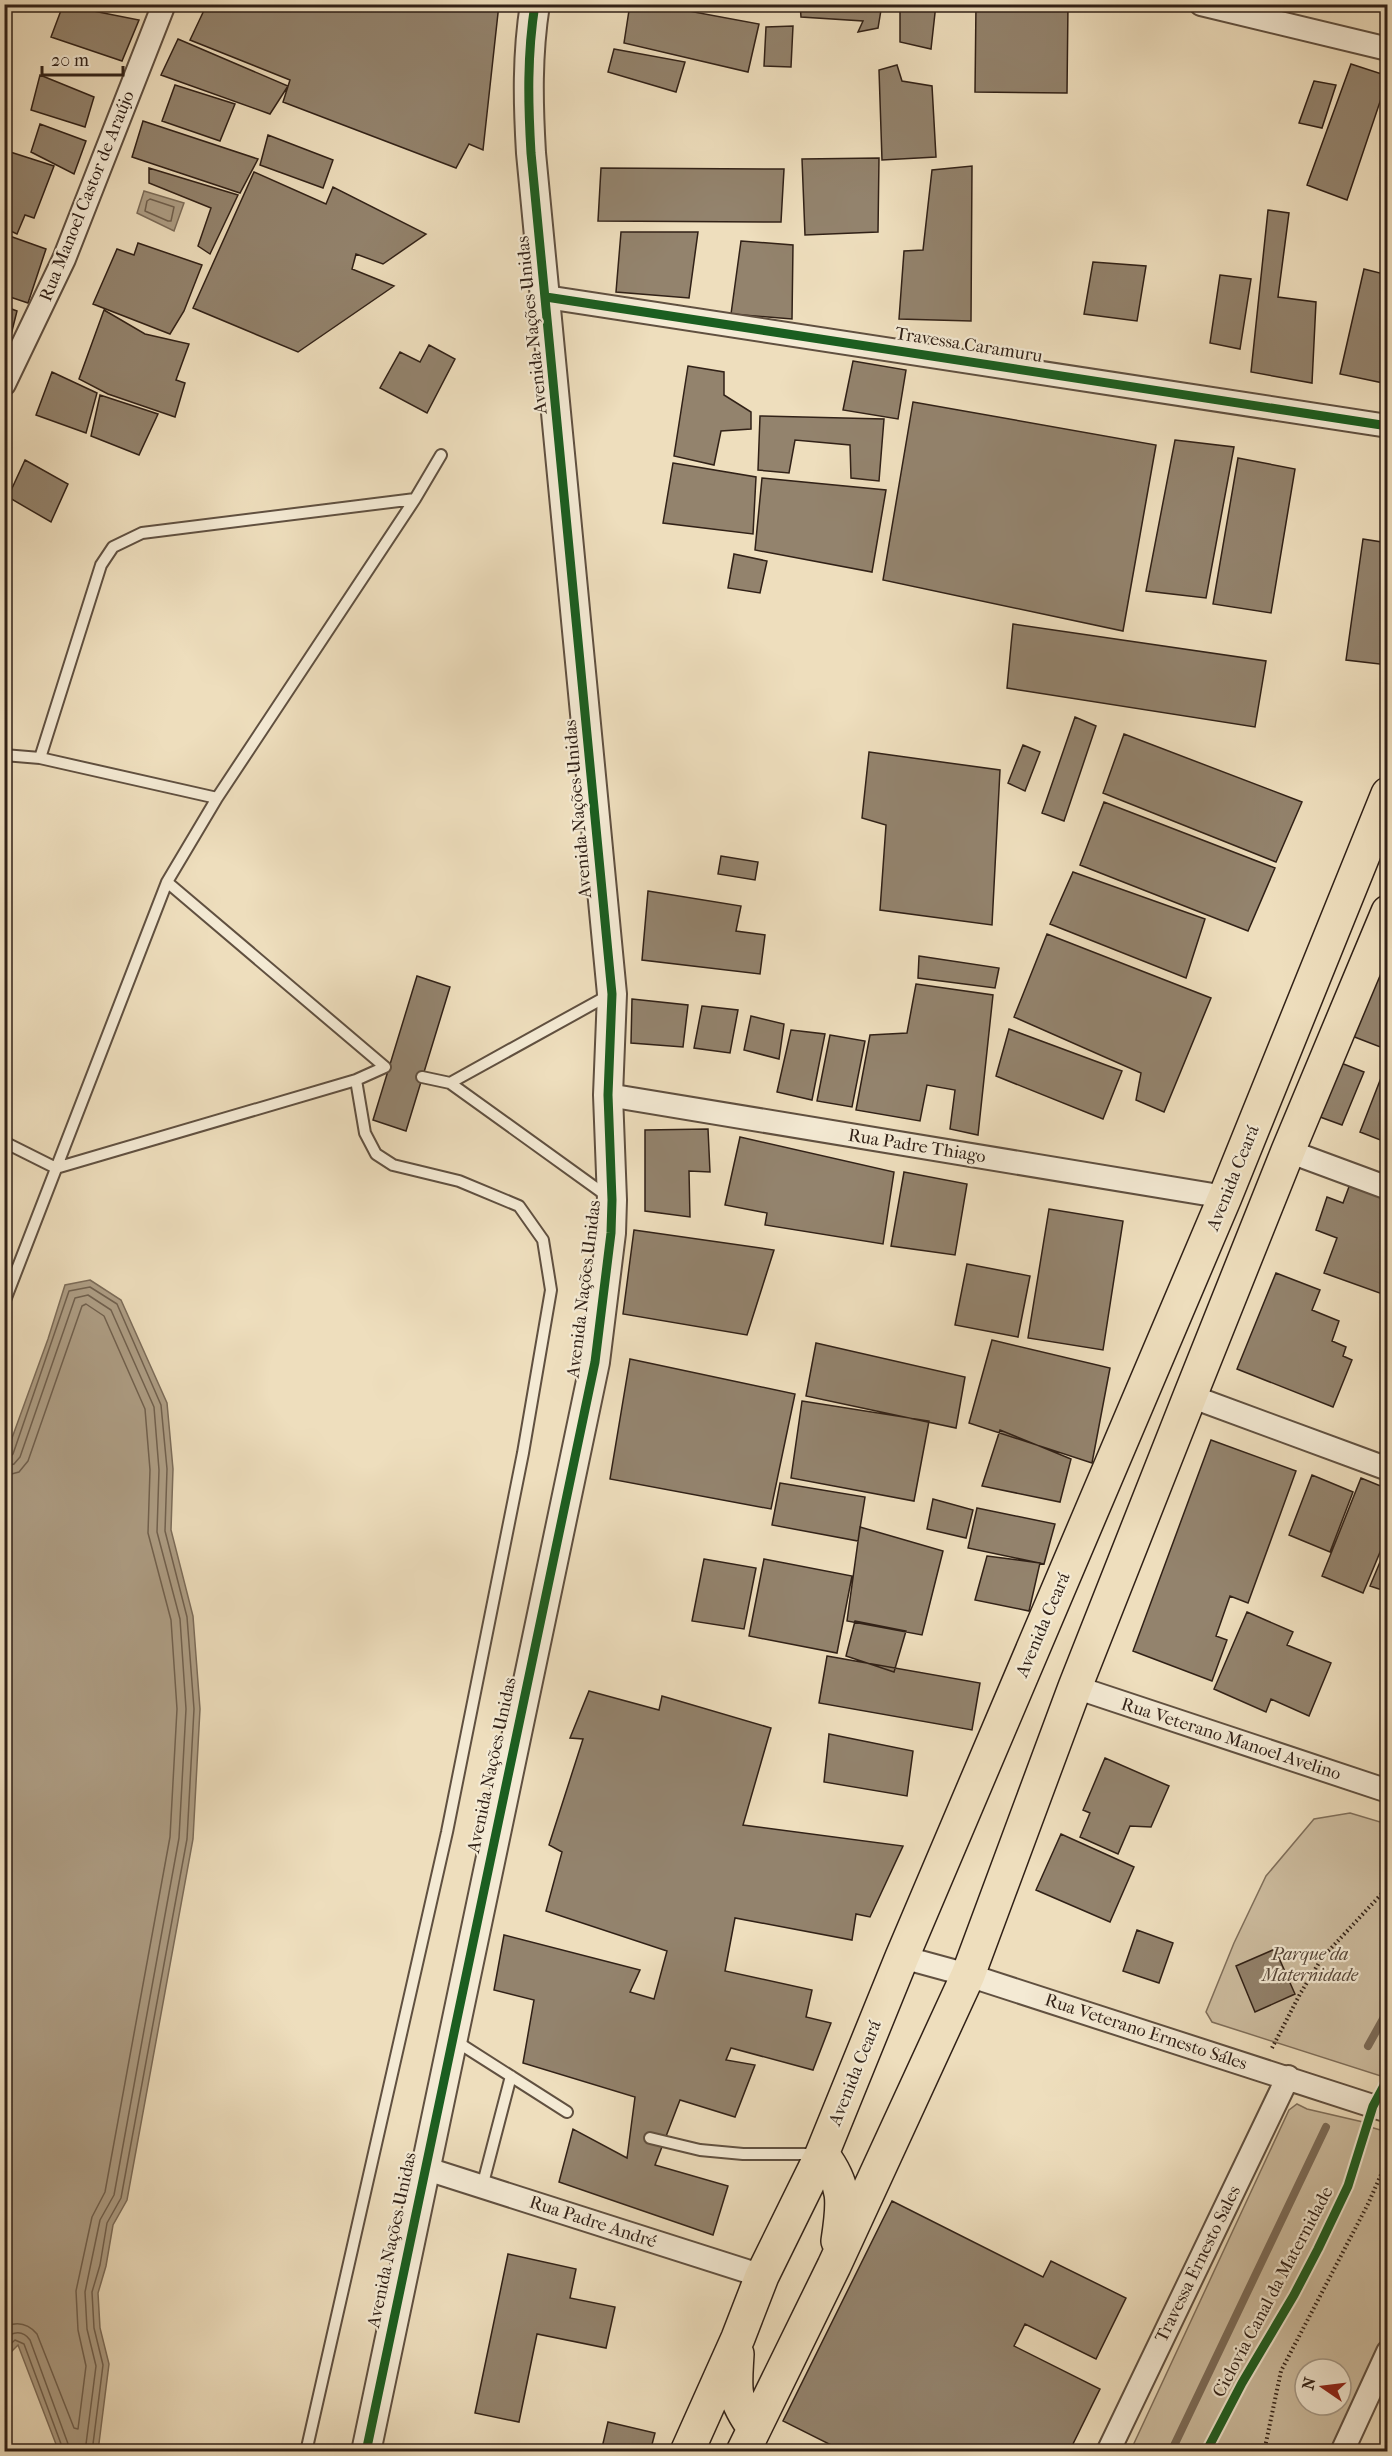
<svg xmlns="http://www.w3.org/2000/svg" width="1392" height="2456" font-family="'IM FELL French Canon',serif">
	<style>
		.green { fill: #cebea1; stroke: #80705c; stroke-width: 1.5; fill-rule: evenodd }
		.water { fill: #ae9e85; stroke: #7c6c59; stroke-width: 1.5 }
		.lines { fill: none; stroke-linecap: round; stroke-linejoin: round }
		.shore { stroke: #70604e; stroke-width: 1.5 }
		.stream { stroke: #7c6c59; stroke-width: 8 }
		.building { fill: #93836d; stroke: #312117; stroke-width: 1.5 }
		.service-casing { stroke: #605040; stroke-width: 14 }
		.minor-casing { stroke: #605040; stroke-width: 26 }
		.tertiary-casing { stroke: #605040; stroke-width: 32 }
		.primary-casing { stroke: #312117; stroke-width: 36 }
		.path { stroke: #312117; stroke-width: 4; stroke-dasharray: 1.5 3; stroke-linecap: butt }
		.service { stroke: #f4ead4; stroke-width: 10 }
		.minor { stroke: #f4ead4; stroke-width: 22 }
		.tertiary { stroke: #f4ead4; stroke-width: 28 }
		.primary { stroke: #eedebd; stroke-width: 33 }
		.cycleway-casing { stroke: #f4ead4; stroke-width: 13 }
		.cycleway { stroke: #1b5e20; stroke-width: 9 }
		.labels { text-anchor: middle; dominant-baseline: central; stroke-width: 4.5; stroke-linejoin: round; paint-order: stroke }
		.street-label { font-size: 18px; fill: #312117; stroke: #f4ead4 }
		.park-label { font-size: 18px; font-style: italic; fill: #58483a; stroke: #f4ead4 }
	</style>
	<rect width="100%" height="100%" fill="#eedebd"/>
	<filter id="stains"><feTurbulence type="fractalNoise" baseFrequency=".00333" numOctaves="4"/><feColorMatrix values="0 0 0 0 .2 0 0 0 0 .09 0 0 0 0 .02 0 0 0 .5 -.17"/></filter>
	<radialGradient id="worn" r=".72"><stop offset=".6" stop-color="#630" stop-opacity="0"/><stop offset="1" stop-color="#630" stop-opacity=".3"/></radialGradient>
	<path class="green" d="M1350 1813 1387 1824V2078L1212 2022 1206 2012 1234 1943 1266 1876 1314 1819Z
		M1297 2104 1307 2109 1363 2122 1367 2126 1387 2132V2341L1336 2451 1130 2452 1289 2110ZM1305 2369H1341V2405H1305Z"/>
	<path class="water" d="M144 191 184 203 174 231 137 213Z
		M90 1280 121 1300 167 1403 173 1469 171 1530 193 1616 200 1709 193 1839 127 2200 113 2225 106 2266 98 2293 100 2328 109 2364 98 2451 59 2452 18 2345 5 2358 4 1460 48 1339 65 1285Z"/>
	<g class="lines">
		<path class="shore" d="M150 199 174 207 171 221H168L145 211 147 201Z
			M4 1459 9 1458 13 1454 69 1291 90 1287 117 1304 161 1405 167 1469 165 1531 187 1617 194 1709 187 1839 121 2198 107 2223 100 2265 92 2292 94 2328 103 2365 92 2452
			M4 1467 14 1464 20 1457 75 1298 88 1295 111 1310 154 1407 159 1470 157 1532 180 1619 186 1709 179 1838 114 2195 100 2220 85 2292 87 2329 96 2366 85 2452
			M4 1476 19 1472 28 1461 82 1306 86 1304 104 1316 145 1409 150 1470 148 1533 171 1620 177 1709 170 1837 105 2192 92 2217 76 2291 78 2330 86 2366 78 2429 74 2428 37 2334C28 2323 17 2321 4 2327
			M4 2339C13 2331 23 2330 30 2340L71 2452
			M4 2350 15 2340 24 2344 64 2452"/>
		<path class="stream" d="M1368 2046 1388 2010
			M1171 2452 1326 2127"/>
	</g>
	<path class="building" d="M207 4H499L483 150 469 144 456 168 283 102 290 80 190 40Z
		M630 4H651L759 24 748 72 624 43Z
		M800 4H882L878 28 858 32 863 21 801 17Z
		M900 4H936L931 49 900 42Z
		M976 4H1068L1067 93 975 92Z
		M63 5 139 20 122 61 51 37Z
		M793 26 791 67 764 66 766 27Z
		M178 39 288 86 270 114 161 75Z
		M614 49 685 62 676 92 608 72Z
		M1351 64 1388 76V78L1347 200 1307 185Z
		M897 65 902 81 932 86 936 157 882 160 879 70Z
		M40 75 94 97 85 127 31 110Z
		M1314 81 1336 85 1322 128 1299 123Z
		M175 85 235 104 220 141 162 121Z
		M143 121 258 159 240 193 132 157Z
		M40 124 86 141 74 174 31 152Z
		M268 135 333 160 323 188 260 165Z
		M4 150 54 166 34 218 25 215 17 234 4 228Z
		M879 158 878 232 805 235 802 159Z
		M972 166 971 321 899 319 904 251 923 250 932 170Z
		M149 168 238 195 210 254 198 246 211 208 149 183Z
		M601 168 784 169 781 222 598 221Z
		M254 172 326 204 333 187 426 234 383 264 356 254 352 269 394 286 298 352 193 308Z
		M1268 210 1289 213 1278 297 1316 302 1312 383 1251 372Z
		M621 232H698L689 298 616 292Z
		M4 234 46 249 28 303 4 295Z
		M741 241 793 245 792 319 731 314Z
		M138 243 202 265 184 311 170 334 93 304 117 249 134 255Z
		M1093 262 1146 266 1137 321 1084 314Z
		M1364 269 1388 275V384L1340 374Z
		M1220 275 1251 279 1240 349 1210 343Z
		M4 306 17 311 6 355H4Z
		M104 310 145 334 189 344 176 380 185 383 175 417 108 394 79 379Z
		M429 345 455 359 427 413 380 388 400 352 420 362Z
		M853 361 906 370 898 419 843 410Z
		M688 366 724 372V395L751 412V429L721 431 714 465 674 456Z
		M52 372 97 393 86 433 36 415Z
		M100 395 158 414 139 455 91 436Z
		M913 402 1156 445 1123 631 883 580Z
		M760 416 884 419 879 481 851 478 850 445 795 440 789 473 758 470Z
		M1175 440 1234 447 1206 598 1146 591Z
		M1238 458 1295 469 1271 613 1213 604Z
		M25 460 68 484 51 522 8 497Z
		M673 463 756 477 753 534 663 523Z
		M762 478 886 490 872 572 755 550Z
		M1363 539 1388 543V665L1346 660Z
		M734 554 767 561 760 593 728 588Z
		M1013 624 1266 661 1255 727 1007 688Z
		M1075 717 1096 726 1064 821 1042 813Z
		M1124 734 1302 802 1276 862 1103 793Z
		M1023 745 1040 752 1025 791 1008 783Z
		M869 752 1000 770 992 925 880 910 886 825 862 818Z
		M1104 802 1275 868 1248 931 1080 865Z
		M721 856 758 862 755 880 718 874Z
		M1073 872 1205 919 1186 978 1050 924Z
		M648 891 741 906 736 931 765 935 760 974 642 960Z
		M1047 934 1211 998 1164 1112 1136 1100 1141 1073 1014 1017Z
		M1388 948V1050L1352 1036Z
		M919 956 999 968 995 988 918 978Z
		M417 976 450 987 406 1131 373 1120Z
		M916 984 993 995 978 1135 950 1129 955 1090 927 1085 920 1121 856 1110 870 1035 907 1033Z
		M632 999 688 1005 683 1047 631 1043Z
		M702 1006 738 1010 730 1053 694 1048Z
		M751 1016 784 1024 779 1059 744 1050Z
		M1009 1029 1122 1071 1103 1119 996 1076Z
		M791 1030 825 1034 812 1100 777 1092Z
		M830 1035 865 1041 852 1107 817 1101Z
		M1341 1063 1364 1072 1342 1125 1320 1117Z
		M1386 1065H1388V1143L1360 1132Z
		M708 1129 710 1172 689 1171 690 1217 645 1211V1130Z
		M740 1137 894 1172 883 1244 765 1225 767 1213 725 1205Z
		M904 1172 967 1184 955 1255 891 1246Z
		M1350 1184 1388 1198V1296L1324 1273 1337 1238 1316 1230 1327 1197 1343 1203Z
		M1049 1209 1123 1221 1103 1350 1028 1338Z
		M634 1230 774 1250 747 1335 623 1314Z
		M967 1264 1030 1276 1018 1337 955 1325Z
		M1276 1273 1320 1290 1312 1310 1339 1321 1332 1341 1346 1347 1343 1356 1352 1360 1333 1407 1237 1369Z
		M992 1340 1110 1368 1092 1463 969 1423Z
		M816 1343 965 1377 956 1428 806 1396Z
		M630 1359 795 1394 771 1509 610 1479Z
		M802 1401 929 1421 914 1501 791 1478Z
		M1000 1430 1071 1459 1060 1502 982 1486Z
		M1211 1440 1296 1471 1248 1603 1230 1596 1216 1636 1227 1640 1212 1681 1133 1651Z
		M1312 1475 1353 1492 1330 1552 1289 1535Z
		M1361 1478 1388 1489V1533L1363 1593 1322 1576Z
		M780 1483 865 1497 858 1541 772 1525Z
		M933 1499 973 1510 966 1538 927 1529Z
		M977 1508 1055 1524 1044 1564 968 1548Z
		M860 1527 943 1551 922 1635 847 1621Z
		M1388 1543V1592L1370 1586Z
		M987 1556 1040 1563 1029 1611 975 1600Z
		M704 1559 756 1568 744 1629 692 1621Z
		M764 1559 852 1576 837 1653 749 1636Z
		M1247 1612 1293 1632 1287 1645 1331 1663 1309 1716 1271 1699 1266 1712 1214 1689Z
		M855 1621 906 1631 894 1672 846 1656Z
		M827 1656 980 1683 972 1730 819 1703Z
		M589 1691 659 1710 662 1696 771 1728 743 1825 903 1846 870 1917 856 1914 852 1940 735 1918 725 1971 812 1990 806 2017 831 2023 813 2070 731 2048 726 2060 755 2065 735 2117 680 2100 655 2165 728 2186 713 2235 559 2182 573 2129 627 2158 635 2097 523 2063 534 2000 494 1990 504 1935 640 1970 630 1992 654 1999 667 1951 546 1911 562 1852 549 1845 583 1739 570 1738Z
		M829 1734 913 1751 907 1796 824 1782Z
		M1105 1758 1169 1786 1151 1827 1130 1826 1118 1854 1080 1837 1090 1813 1083 1810Z
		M1061 1834 1134 1867 1110 1922 1036 1890Z
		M1137 1930 1173 1943 1159 1983 1123 1971Z
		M1275 1949 1295 1994 1255 2012 1236 1966Z
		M892 2201 1043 2277 1051 2261 1126 2298 1096 2359 1025 2324 1014 2346 1100 2389 1069 2452H845L783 2421Z
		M508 2254 576 2269 570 2298 615 2307 606 2348 537 2334 519 2422 475 2413Z
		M608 2422 655 2433 650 2452H601Z
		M783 2445 797 2452H780Z"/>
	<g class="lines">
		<g class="service-casing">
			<path id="service" d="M4 755 40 758 217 798
				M40 758 101 565 113 547 142 533 415 499
				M422 1077 450 1083 607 1196
				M450 1083 609 995
				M4 1142 56 1168 356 1080 385 1067 167 882
				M4 1303 167 882 217 798 415 499 441 455
				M454 2040 567 2112
				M650 2138 700 2150 743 2154H816
				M482 2187 511 2076
				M306 2452 447 1832 523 1453 551 1290 543 1240 519 1206 459 1181 393 1165 376 1154 365 1133 356 1080"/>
		</g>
		<g class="minor-casing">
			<path id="minor" d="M1201 4 1388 49
				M546 297 1388 426
				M4 384 64 259 164 4
				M608 1095 1225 1197
				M1288 1151 1388 1188
				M1190 1396 1388 1469
				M1075 1687 1388 1791
				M902 1957 968 1975 1388 2111
				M424 2168 762 2276
				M1108 2452 1288 2077
				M1342 2452 1388 2352"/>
		</g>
		<g class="tertiary-casing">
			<path id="tertiary" d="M366 2452 595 1362 611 1233 612 1200 608 1095 612 994 531 153C528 102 527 55 535 4"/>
		</g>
		<g class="primary-casing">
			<path id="primary" d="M822 2154C846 2186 844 2202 838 2241
				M737 2354C735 2391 732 2397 754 2428
				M687 2452 738 2338 762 2276 822 2154 902 1957 1225 1197 1388 794
				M743 2452 834 2266 968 1975 1075 1687 1190 1396 1288 1151 1388 912"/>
		</g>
		<path class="path" d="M1272 2048 1300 1994 1322 1958 1388 1887
			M1264 2452 1281 2371 1368 2204 1388 2159"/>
		<use href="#service" class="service"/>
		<use href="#minor" class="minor"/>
		<use href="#tertiary" class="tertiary"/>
		<use href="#primary" class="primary"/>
		<g class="cycleway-casing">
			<path id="cycleway" d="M546 297 1388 426
				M366 2452 595 1362 611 1233 612 1200 608 1095 612 994 531 153C528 102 527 55 535 4
				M1206 2452 1242 2383 1294 2295 1318 2249 1348 2186 1373 2106 1388 2078"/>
		</g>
		<use href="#cycleway" class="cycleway"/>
	</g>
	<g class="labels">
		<g class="street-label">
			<text transform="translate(87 196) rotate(-68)">Rua Manoel Castor de Araújo</text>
			<text transform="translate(532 325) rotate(-96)">Avenida Nações Unidas</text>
			<text transform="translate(969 345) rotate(9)">Travessa Caramuru</text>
			<text transform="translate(578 809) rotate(-95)">Avenida Nações Unidas</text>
			<text transform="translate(917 1146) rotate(9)">Rua Padre Thiago</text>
			<text transform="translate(1233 1178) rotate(-68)">Avenida Ceará</text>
			<text transform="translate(584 1289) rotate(-83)">Avenida Nações Unidas</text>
			<text transform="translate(1043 1625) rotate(-67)">Avenida Ceará</text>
			<text transform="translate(1231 1739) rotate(18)">Rua Veterano Manoel Avelino</text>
			<text transform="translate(492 1765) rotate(-78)">Avenida Nações Unidas</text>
			<text transform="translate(1146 2032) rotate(18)">Rua Veterano Ernesto Sáles</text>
			<text transform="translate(855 2073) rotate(-68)">Avenida Ceará</text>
			<text transform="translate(593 2222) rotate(18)">Rua Padre André</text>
			<text transform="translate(392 2240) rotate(-78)">Avenida Nações Unidas</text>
			<text transform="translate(1198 2264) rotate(-64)">Travessa Ernesto Sales</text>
			<text transform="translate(1273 2292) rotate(-62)">Ciclovia Canal da Maternidade</text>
		</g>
		<g class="park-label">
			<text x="1310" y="1954">Parque da<tspan x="1310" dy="21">Maternidade</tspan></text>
		</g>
	</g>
	<rect width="1392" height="2456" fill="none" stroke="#eedebd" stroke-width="24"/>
	<rect x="6" y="6" width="1380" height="2444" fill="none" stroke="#312117" stroke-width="3"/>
	<rect x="12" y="12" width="1368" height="2432" fill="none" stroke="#312117" stroke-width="1.5"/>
	<g transform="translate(1323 2387) rotate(284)"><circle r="28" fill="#f4ead4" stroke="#a69a88" stroke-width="1.5"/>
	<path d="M0-4.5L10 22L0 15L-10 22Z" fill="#8f2418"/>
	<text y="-9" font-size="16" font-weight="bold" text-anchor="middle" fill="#312117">N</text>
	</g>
	<path d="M42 66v9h81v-9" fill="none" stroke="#312117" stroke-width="3"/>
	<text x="51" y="66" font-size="18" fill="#312117" stroke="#f4ead4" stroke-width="4.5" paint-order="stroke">20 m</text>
	<rect width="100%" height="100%" filter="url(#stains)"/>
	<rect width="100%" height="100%" fill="url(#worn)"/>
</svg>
